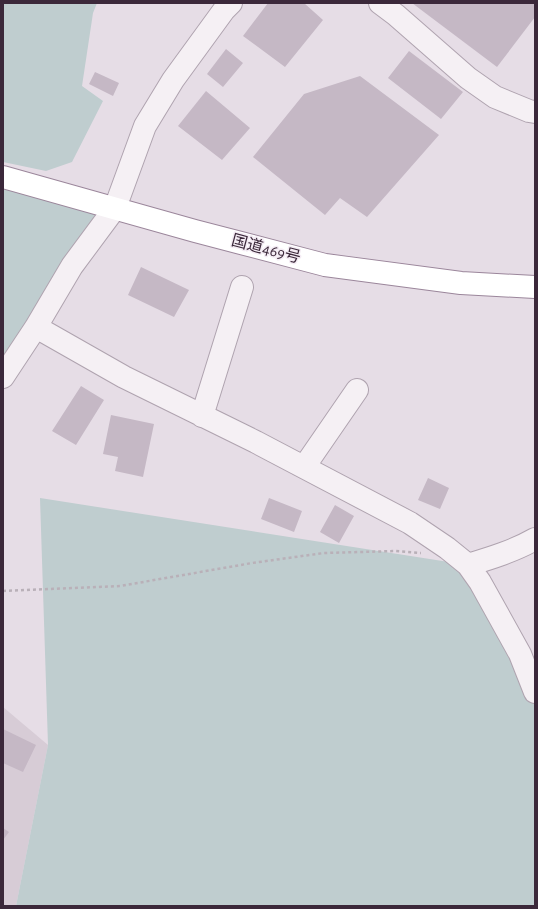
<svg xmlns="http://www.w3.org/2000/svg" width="538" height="909" font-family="'Alegreya Sans','Noto Sans JP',sans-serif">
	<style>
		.built { fill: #d7ccd6 }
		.green { fill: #bfcdcf }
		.building { fill: #c5b8c5 }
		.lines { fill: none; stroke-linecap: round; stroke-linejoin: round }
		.minor-casing { stroke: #afa3af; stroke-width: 24 }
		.highway-casing { stroke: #9b869b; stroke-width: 24 }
		.path { stroke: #b9b0b8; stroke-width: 2.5; stroke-dasharray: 3 3; stroke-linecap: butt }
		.minor { stroke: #f5f0f4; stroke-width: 22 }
		.highway { stroke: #fff; stroke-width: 22 }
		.labels { text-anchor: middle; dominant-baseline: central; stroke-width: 3; stroke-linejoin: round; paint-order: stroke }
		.street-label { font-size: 16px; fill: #3b283a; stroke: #f4ecf4 }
	</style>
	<rect width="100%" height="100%" fill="#e6dde6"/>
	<path class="built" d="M3 707 48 745 16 906H3Z"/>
	<path class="green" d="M3 3H97L93 13 82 86 103 101 72 162 46 171 3 162Z
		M3 182 115 208 3 366Z
		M40 498 468 565 535 692V906H16L48 745Z"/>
	<path class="building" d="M268 3H304L323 20 285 67 243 36Z
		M412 3H535V17L497 67Z
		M226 49 243 63 223 87 207 74Z
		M409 51 463 92 441 119 388 78Z
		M95 72 119 83 113 96 89 84Z
		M360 76 439 135 367 217 340 198 325 215 253 157 304 94Z
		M206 91 250 128 222 160 178 126Z
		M141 267 189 290 174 317 128 295Z
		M81 386 104 400 76 445 52 431Z
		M111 415 154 424 143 477 115 471 118 457 103 454Z
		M428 478 449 488 440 509 418 500Z
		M269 498 302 511 294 532 261 519Z
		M335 505 354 516 339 543 320 532Z
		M3 729 36 745 23 772 3 763Z
		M3 828 9 832 3 840Z"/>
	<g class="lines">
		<g class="minor-casing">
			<path id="minor" d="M380 3 396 15 468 78 495 97 529 111 535 112
				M36 327 124 377 256 442 410 523 447 548 468 565 480 582 520 654 535 692
				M3 377 36 327 72 266 115 208 145 126 173 80 224 10 231 3
				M202 416 242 287
				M304 467 357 390
				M468 565C491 558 514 551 535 539"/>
		</g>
		<g class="highway-casing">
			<path id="highway" d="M3 177 195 231 325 265 461 283 535 287"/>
		</g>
		<path class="path" d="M3 591 120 586 252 563 324 553 396 551 421 553"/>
		<use href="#minor" class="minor"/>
		<use href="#highway" class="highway"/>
	</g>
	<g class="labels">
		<g class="street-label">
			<text transform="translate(266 249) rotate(15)">国道469号</text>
		</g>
	</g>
	<rect width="538" height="909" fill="none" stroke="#3b283a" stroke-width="8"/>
</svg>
